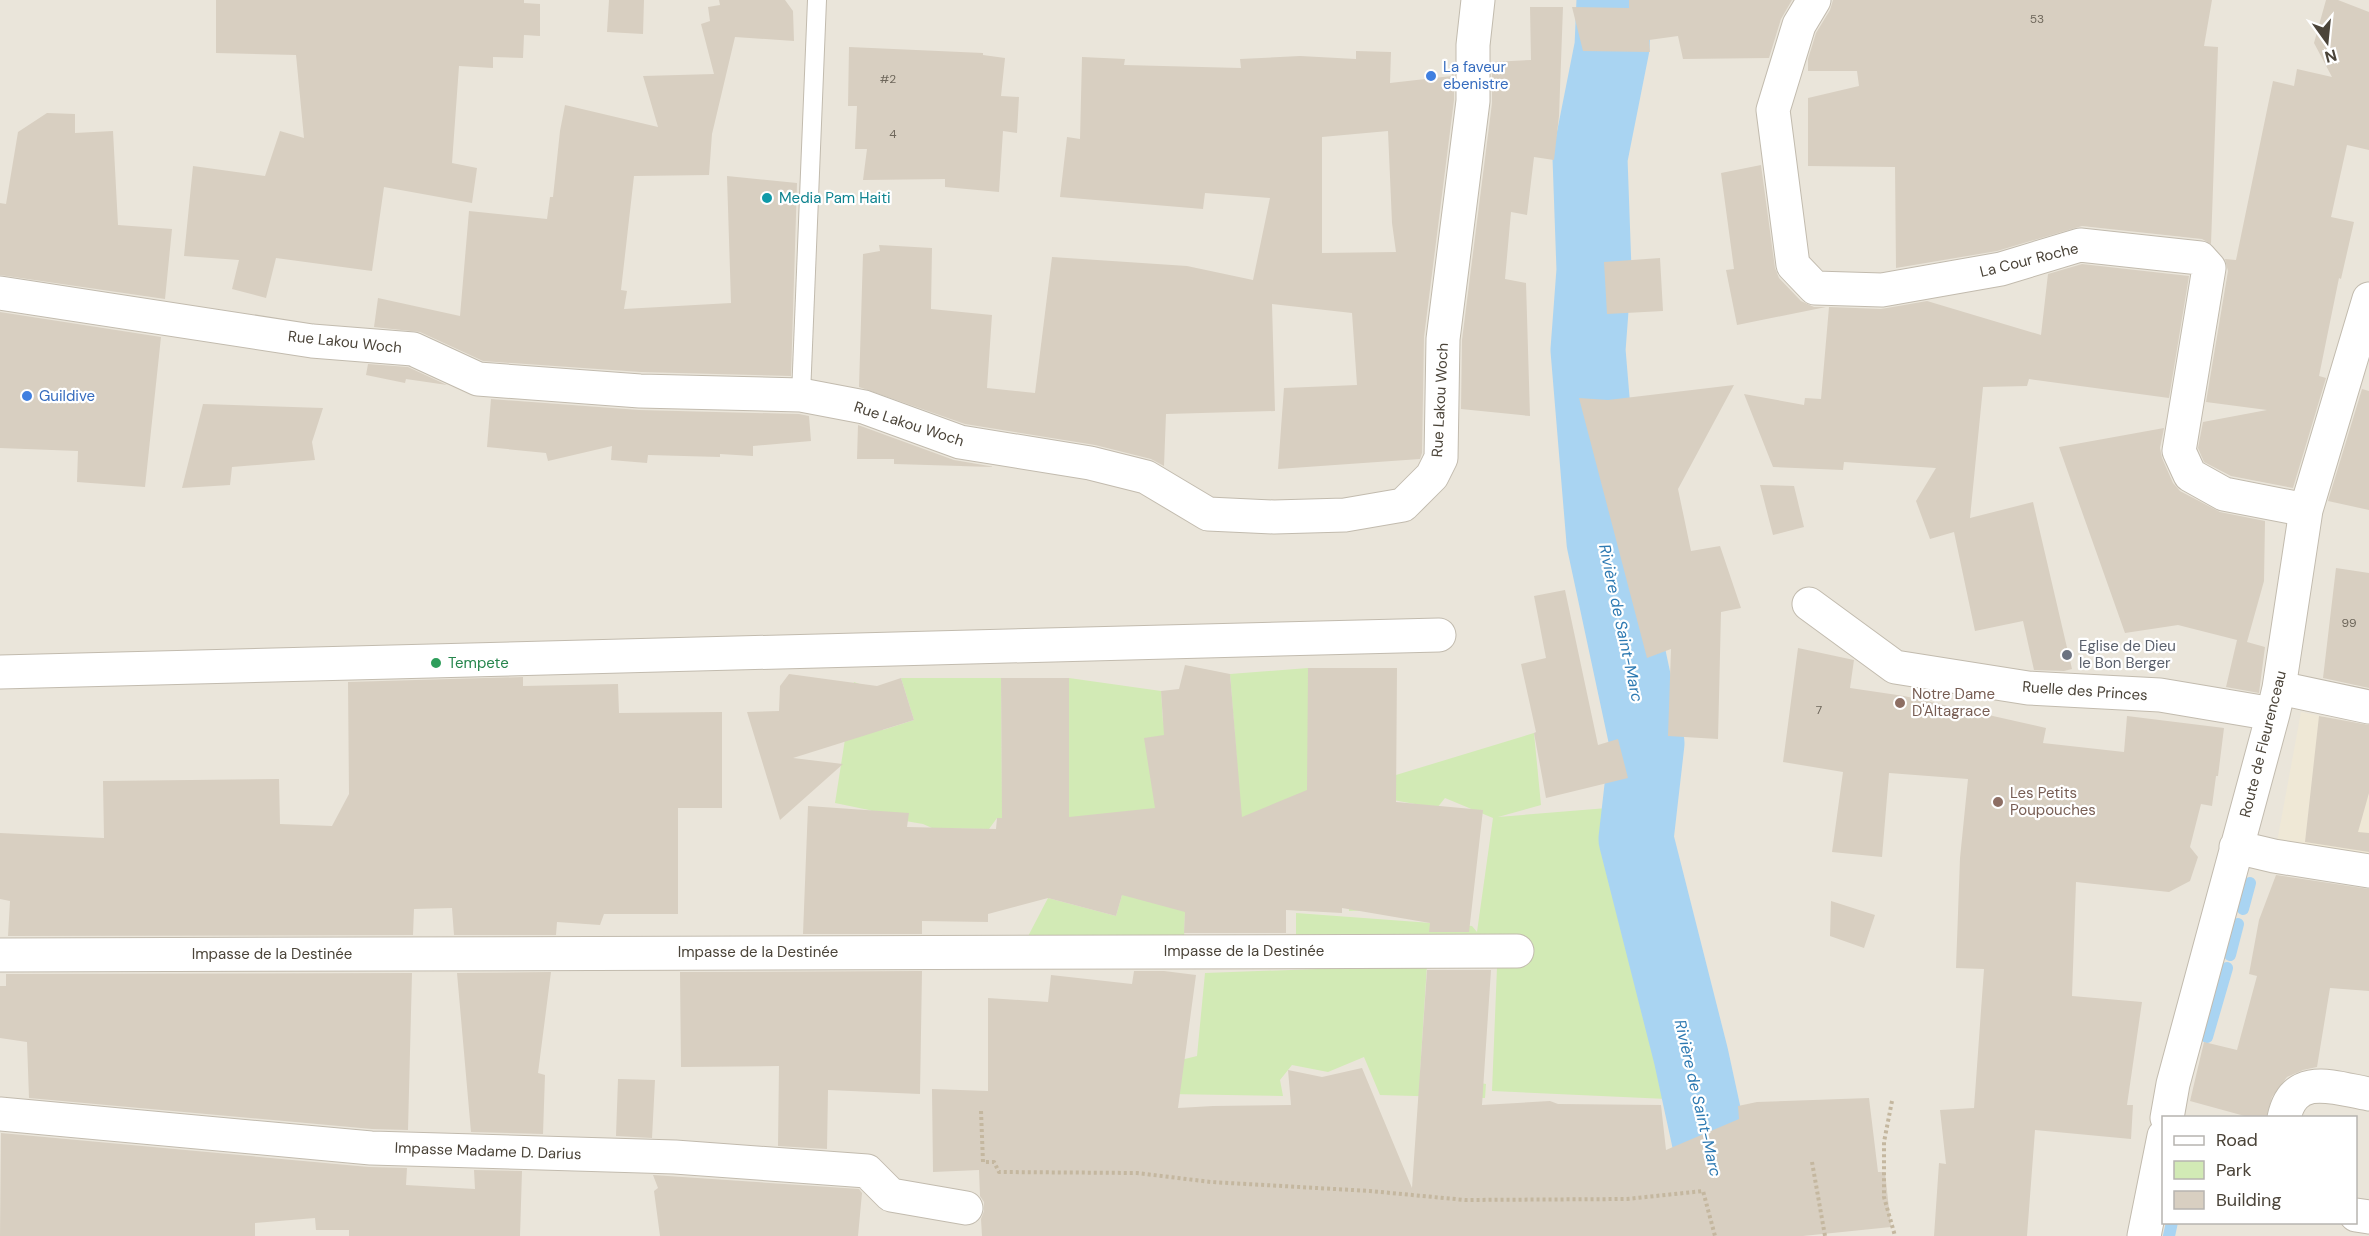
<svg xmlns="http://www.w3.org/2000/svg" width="2369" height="1236" font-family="'DM Sans',sans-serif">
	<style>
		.residential { fill: #eae5da; fill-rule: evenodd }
		.education { fill: #efe8d6 }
		.green { fill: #d2eab5 }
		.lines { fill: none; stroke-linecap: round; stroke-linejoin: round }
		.stream { stroke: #a9d4f2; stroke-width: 12 }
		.river { stroke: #a9d4f2; stroke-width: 75 }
		.building { fill: #d8cfc1; fill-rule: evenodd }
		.service-casing { stroke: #c2bbae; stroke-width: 20 }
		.minor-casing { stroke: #c2bbae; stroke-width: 35 }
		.path { stroke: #c4b79f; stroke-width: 4; stroke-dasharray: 3 3; stroke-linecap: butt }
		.service { stroke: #fff; stroke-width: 18 }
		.minor { stroke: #fff; stroke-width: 33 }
		.shop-dot { fill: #3f7fe0; stroke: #fff; stroke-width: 2 }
		.culture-dot { fill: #0f9aa8; stroke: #fff; stroke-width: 2 }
		.worship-dot { fill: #6b7280; stroke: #fff; stroke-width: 2 }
		.leisure-dot { fill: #2e9e5b; stroke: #fff; stroke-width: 2 }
		.education-dot { fill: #8d6e63; stroke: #fff; stroke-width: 2 }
		.labels { text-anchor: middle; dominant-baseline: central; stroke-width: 4.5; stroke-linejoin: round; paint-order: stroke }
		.number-label { font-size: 12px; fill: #6e675b }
		.shop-label { font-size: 15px; fill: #366cbe; stroke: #fff; text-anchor: start }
		.culture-label { font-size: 15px; fill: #0d838f; stroke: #fff; text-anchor: start }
		.street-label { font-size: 15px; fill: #4b4439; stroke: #fff }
		.worship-label { font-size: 15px; fill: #5b616d; stroke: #fff; text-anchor: start }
		.leisure-label { font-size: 15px; fill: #27864d; stroke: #fff; text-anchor: start }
		.education-label { font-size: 15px; fill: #785e54; stroke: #fff; text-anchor: start }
		.water-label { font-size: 16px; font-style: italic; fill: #2e7ab2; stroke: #fff }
	</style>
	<rect width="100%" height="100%" fill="#f6f3ec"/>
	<path class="residential" d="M0 0H2369V1236H0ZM2164 1118H2356V1222H2164Z"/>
	<path class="education" d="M2301 712 2369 726V859L2277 842Z"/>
	<path class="green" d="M1308 668 1314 773 1396 775 1534 733 1541 805 1498 817 1632 806 1627 840 1689 1100 1492 1091 1497 967 1528 948 1480 934 1296 943V913L1472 926 1477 932 1493 818 1445 798 1437 808 1393 800 1376 910 1349 911 1350 807 1308 809 1302 911 1286 909 1187 852 1184 941 1024 944 1048 898 1116 916 1122 895 1055 822 997 818 989 829 932 828 923 824 888 818 869 810 835 803 854 682 870 688 883 730 914 720 901 678H1001L1002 802H1069V678L1161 691 1163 722 1190 734 1239 789 1230 674Z
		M1427 965 1420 1073 1486 1084 1485 1098 1380 1095 1364 1057 1328 1072 1292 1065 1280 1080 1283 1096 1051 1092 1197 1056 1205 973Z"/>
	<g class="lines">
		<path class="stream" d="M2243 909 2250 883
			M2230 955 2238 924
			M2207 1037 2227 968
			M2169 1236 2172 1222"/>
		<path class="river" d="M1614 0 1612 47 1590 158 1594 270 1588 350 1604 542 1647 743 1636 839 1691 1056 1730 1236"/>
	</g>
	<path class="building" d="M216 0H524V3L540 4V36L524 35 523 58 493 57V68L459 66 452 163 477 168 472 203 384 187 372 271 276 258 266 298 232 289 239 260 184 256 193 166 265 176 280 131 304 138 296 55 216 53Z
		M609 0H644L643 34 607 32Z
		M719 0H785L793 11 794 41 735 37 712 134 709 175 634 176 621 290 627 291 624 309 731 303 727 176 797 183 791 376 641 372 483 361 420 332 374 327 378 298 460 316 469 211 547 219 550 197H553L560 131 565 105 658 127 643 76 714 74 701 24 710 21 708 7 720 5Z
		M1629 0H1792L1781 19 1769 58 1683 59 1678 36 1649 40 1650 52 1583 51 1572 7 1629 8Z
		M1833 0H2212L2204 46 2218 47 2211 244 2202 239 2082 226 1997 251 1896 268 1895 167 1808 166V98L1859 86 1857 71H1808V59L1816 33 1830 10Z
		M2326 0H2338L2369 12V150L2347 145 2331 217 2354 222 2341 279 2339 278 2319 376 2326 378 2293 488 2231 476 2204 462 2198 448 2203 422 2267 410 2206 402 2228 271 2225 259 2236 260 2273 81 2294 86 2297 69 2332 77 2314 43Z
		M1530 7H1563L1559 116 1554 160 1534 157 1527 215 1511 212 1505 279 1526 283 1530 416 1461 409 1462 340 1492 103V62L1531 60Z
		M849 47 983 53V55L1005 58 1001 96 1019 97 1017 133 1003 131 999 192 945 187V179L863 180 867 149H855L857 106H848Z
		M1356 51 1391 52 1390 83 1452 76V64H1454V100L1424 337 1422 453 1420 459 1278 469 1284 388 1357 385 1352 313 1272 304 1275 411 1166 414 1164 466 1151 459 1095 445 965 424 859 387 863 254 880 251 879 245 932 248 931 309 992 315 987 388 1035 393 1052 257 1187 266 1253 280 1270 198 1205 193 1203 209 1060 197 1067 137 1080 139 1082 57 1125 59 1124 65 1241 68 1240 59 1300 56 1356 59ZM1388 131 1392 223 1396 252 1322 253V137Z
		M47 113 75 114V133L113 131 118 225 172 229 165 299 0 275V203L6 204 18 132Z
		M1761 165 1775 268 1779 278 1801 301 1814 307H1826L1737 325 1726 270 1734 269 1721 173Z
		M1660 258 1663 311 1607 314 1604 262Z
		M2082 264 2189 276 2169 398 2029 379 2027 386 1983 387 1970 518 2033 502 2072 669 2064 671 2034 670 2023 621 1975 631 1954 532 1930 539 1916 501 1936 468 1844 462 1843 470 1773 467 1744 394 1804 405 1805 398 1821 399 1829 307 1881 309 1927 301 2041 335 2048 274Z
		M0 312 161 337 145 487 77 482 78 451 0 448Z
		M368 364 408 367 447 385 406 379 405 383 366 375Z
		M1734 385 1678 489 1691 551 1720 546 1741 608 1721 612 1718 739 1668 736 1671 649 1647 658 1579 398 1608 400Z
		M2362 389 2369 391V510L2328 501Z
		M491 399 639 410 799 414 809 416 811 441 753 446V456L720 454V457L648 455 647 463 611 460 612 446 548 461 546 453 487 447Z
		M203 404 323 408 312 442 315 460 232 467 230 485 182 488Z
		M858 425 954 460 995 467 894 464V459H857Z
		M2164 428 2160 448 2162 458 2173 483 2180 491 2220 512 2265 521 2264 581 2247 642 2265 647 2259 693 2226 687 2237 640 2178 625 2125 633 2059 447Z
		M1760 485 1794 486 1804 527 1773 535Z
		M2336 568 2369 573V688L2323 678Z
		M1565 590 1598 745 1618 739 1628 778 1546 798 1534 733 1536 732 1521 664 1546 658 1534 596Z
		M1798 648 1854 660 1850 688 1904 696 2046 728 2043 743 2124 752 2127 716 2224 728 2218 776H2216L2212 806 2201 804 2190 847 2198 857 2190 881 2169 892 2076 882 2072 996 2142 1002 2127 1105H2133L2131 1139 2035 1130 2027 1236H1934L1939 1163 1946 1164 1940 1110 1974 1108 1984 969 1956 968 1960 858 1968 779 1889 773 1882 857 1832 852 1843 772 1783 762Z
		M1185 665 1230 674 1242 817 1307 790 1308 668H1397L1396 802 1483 810 1469 932H1429L1430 923 1342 908V913L1286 910V933H1184L1185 912 1122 895 1116 916 1048 898 988 914V922L922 921V934H803L808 806 909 813 907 827 996 829 997 818H1002L1001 678H1069V817L1155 808 1144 738 1164 735 1161 691 1179 689Z
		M789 674 877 686 901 678 914 720 793 758 843 764 780 820 747 712 779 711 780 686Z
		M523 677V686L618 684 619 713 722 712V808H678V914H604L600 925 557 922 556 935H454L452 908 414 909 413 935 8 936 10 901 0 899V833L104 838 103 781 279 779 280 824 332 826 349 794 348 682Z
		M2319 716 2369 725V793L2358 832 2369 833V852L2305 842Z
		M2276 875 2369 889V991L2330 988 2317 1067 2303 1070 2287 1077 2272 1097 2266 1118H2252L2190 1101 2204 1042 2237 1050 2257 976 2249 974 2259 920Z
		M1831 901 1875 915 1864 948 1830 936Z
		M1427 970H1491L1482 1105 1550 1101 1558 1104 1661 1105 1666 1150 1739 1119 1738 1106 1757 1102 1869 1098 1878 1172H1885L1891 1227 1803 1236H982L981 1219 984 1211V1202L980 1196 979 1170 933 1172 932 1089 988 1091V998L1048 1002 1051 975 1132 984 1134 971H1164L1196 975 1178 1108 1213 1106 1291 1105 1288 1070 1322 1077 1362 1068 1412 1188Z
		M922 971 920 1094 828 1090 827 1149 778 1146 779 1066 681 1067 680 972Z
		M551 972 538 1073 545 1075 543 1134 471 1132 457 973Z
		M412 973 408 1130 372 1129 29 1098 27 1042 0 1038V986H6V974Z
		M618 1079 655 1080 652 1138 616 1136Z
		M1 1133 369 1167 407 1168 406 1185 475 1189 474 1170 522 1171 520 1236H349V1230H316L315 1218 255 1223V1236H0Z
		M653 1175 859 1189 862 1193 858 1236H660L654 1191 658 1188Z"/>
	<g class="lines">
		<g class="service-casing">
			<path id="service" d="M801 395 817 0"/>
		</g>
		<g class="minor-casing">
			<path id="minor" d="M1814 0 1799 25 1773 110 1793 265 1815 288 1882 290 2001 269 2080 245 2200 258 2209 268 2179 451 2190 475 2224 494 2306 510
				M0 293 312 341 413 349 478 379 640 391 801 395 864 407 960 442 1090 463 1146 477 1208 514 1274 517 1345 515 1403 505 1432 476 1441 458 1443 339 1473 101V45L1478 0
				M1809 604 1895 667 2028 688 2160 695 2273 714
				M0 672 1439 635
				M2279 688 2369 707
				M2236 847 2274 856 2369 871
				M0 955 1517 951
				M0 1114 371 1148 675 1157 867 1171 891 1195 966 1208
				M2167 1118 2173 1084 2273 714 2279 688 2306 510 2369 299
				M2284 1118C2294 1071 2335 1088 2369 1094
				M2356 1215 2369 1217
				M2144 1236 2164 1136"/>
		</g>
		<path class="path" d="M1892 1101 1884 1142V1197L1895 1236
			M981 1111 983 1162H994L999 1172 1137 1173 1211 1182 1370 1191 1465 1200 1627 1199 1703 1191 1715 1236
			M1812 1162 1825 1236"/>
		<use href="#service" class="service"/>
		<use href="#minor" class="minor"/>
	</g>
	<g class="shop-dot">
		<circle cx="1431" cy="76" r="6"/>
		<circle cx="27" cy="396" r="6"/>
	</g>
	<circle class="culture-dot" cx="767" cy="198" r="6"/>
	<circle class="worship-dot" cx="2067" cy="655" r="6"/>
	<circle class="leisure-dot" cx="436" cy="663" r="6"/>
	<g class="education-dot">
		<circle cx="1900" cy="703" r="6"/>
		<circle cx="1998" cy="802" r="6"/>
	</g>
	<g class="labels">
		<g class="number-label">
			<text x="2037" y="19">53</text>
			<text x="888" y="79">#2</text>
			<text x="893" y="134">4</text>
			<text x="2349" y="623">99</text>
			<text x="1819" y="710">7</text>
		</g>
		<g class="shop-label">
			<text x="1443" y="67">La faveur<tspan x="1443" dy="17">ebenistre</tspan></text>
			<text x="39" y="396">Guildive</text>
		</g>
		<g class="culture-label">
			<text x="779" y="198">Media Pam Haiti</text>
		</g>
		<g class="street-label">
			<text transform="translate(2029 260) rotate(-14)">La Cour Roche</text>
			<text transform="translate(345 342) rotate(6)">Rue Lakou Woch</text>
			<text transform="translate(1440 400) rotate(-87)">Rue Lakou Woch</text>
			<text transform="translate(909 424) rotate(18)">Rue Lakou Woch</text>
			<text transform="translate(2085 691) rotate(4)">Ruelle des Princes</text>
			<text transform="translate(2263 744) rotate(-76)">Route de Fleurenceau</text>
			<text x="1244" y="951">Impasse de la Destinée</text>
			<text x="758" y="952">Impasse de la Destinée</text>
			<text x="272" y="954">Impasse de la Destinée</text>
			<text transform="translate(488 1151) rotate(2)">Impasse Madame D. Darius</text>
		</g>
		<g class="worship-label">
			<text x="2079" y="646">Eglise de Dieu<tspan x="2079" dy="17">le Bon Berger</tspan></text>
		</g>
		<g class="leisure-label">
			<text x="448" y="663">Tempete</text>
		</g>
		<g class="education-label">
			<text x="1912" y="694">Notre Dame<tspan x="1912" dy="17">D'Altagrace</tspan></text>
			<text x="2010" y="793">Les Petits<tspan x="2010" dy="17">Poupouches</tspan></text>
		</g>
		<g class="water-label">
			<text transform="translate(1621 623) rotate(78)">Rivière de Saint-Marc</text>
			<text transform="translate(1698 1098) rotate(77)">Rivière de Saint-Marc</text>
		</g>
	</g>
	<rect x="2162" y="1116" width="195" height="108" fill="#ffffff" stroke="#b7b4b0" stroke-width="1.5"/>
	<rect x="2174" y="1136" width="30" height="9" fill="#ffffff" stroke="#b7b4b0" stroke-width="1.5"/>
	<text x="2216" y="1146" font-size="18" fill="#4b4439">Road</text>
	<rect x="2174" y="1161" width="30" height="18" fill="#d2eab5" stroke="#b7b4b0" stroke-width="1.5"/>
	<text x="2216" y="1176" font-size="18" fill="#4b4439">Park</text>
	<rect x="2174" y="1191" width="30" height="18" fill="#d8cfc1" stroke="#b7b4b0" stroke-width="1.5"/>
	<text x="2216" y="1206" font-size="18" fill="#4b4439">Building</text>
	<g transform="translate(2327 42) rotate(165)" stroke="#ffffff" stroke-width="4.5" paint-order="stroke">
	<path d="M0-4.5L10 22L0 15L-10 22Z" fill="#4b4439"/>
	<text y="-9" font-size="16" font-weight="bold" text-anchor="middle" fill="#4b4439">N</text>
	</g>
</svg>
